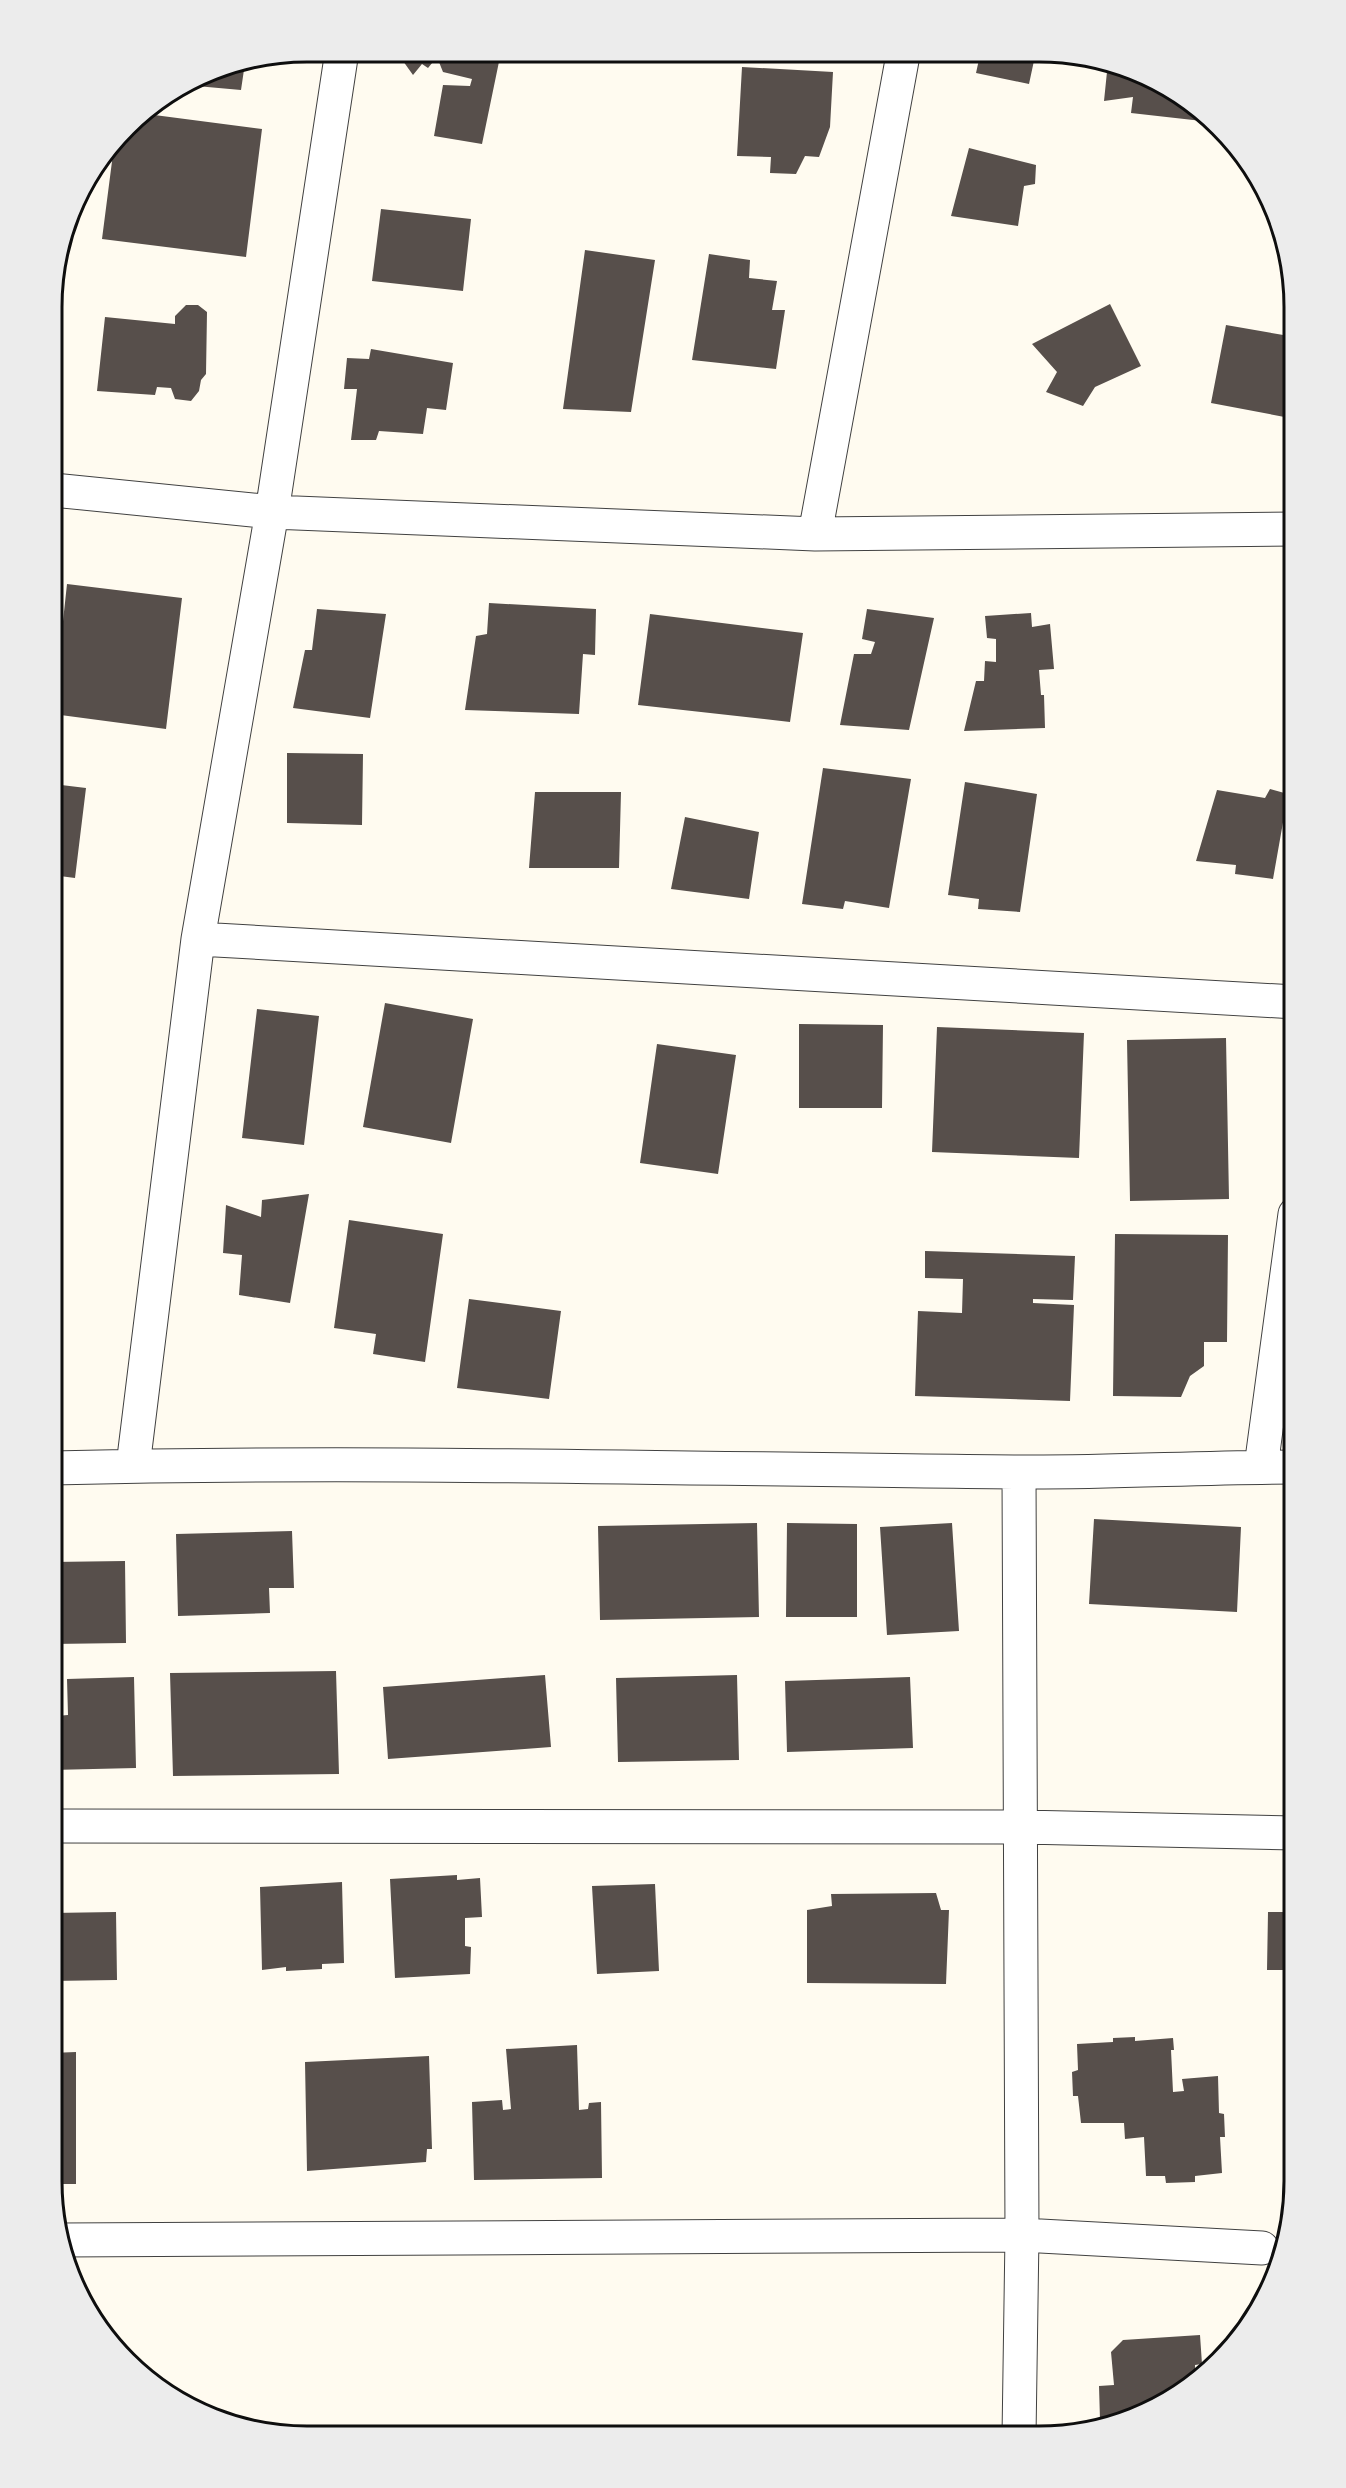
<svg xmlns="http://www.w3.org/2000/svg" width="1346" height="2488" font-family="'Crimson Pro',serif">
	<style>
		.building { fill: #574f4b }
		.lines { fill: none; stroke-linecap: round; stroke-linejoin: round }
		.street-casing { stroke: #414141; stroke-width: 35 }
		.street { stroke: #fff; stroke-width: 33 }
		.rim { fill: none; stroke: #0e0e0e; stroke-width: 3 }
	</style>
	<rect width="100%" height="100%" fill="#fffbf0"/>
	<path class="building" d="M405 52H501L482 144 434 136 443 85 470 86 472 79 443 72 437 57 428 68 422 64 413 75 403 61Z
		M980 55 1035 56 1029 84 976 73Z
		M1108 62 1152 77 1203 111 1202 121 1131 113 1133 97 1104 101Z
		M245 63 241 90 185 85 209 70Z
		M742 67 833 72 830 127 819 157 805 156 796 174 770 173 771 157 737 156Z
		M139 113 262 129 246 257 102 239 114 146Z
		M969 148 1036 165 1035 184 1024 186 1018 226 951 216Z
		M381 209 471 219 463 291 372 281Z
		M585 250 655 260 631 412 563 409Z
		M709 254 750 260 749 278 777 281 772 310H785L776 369 692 360Z
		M1110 304 1141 366 1095 387 1083 406 1046 392 1057 372 1032 344Z
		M186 305H198L207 312 206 374 201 380 199 391 191 401 175 399 171 388 157 387 155 395 97 391 105 317 175 324V316Z
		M1226 325 1295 337V419L1211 403Z
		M371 349 453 363 446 410 427 408 423 434 379 431 376 440H351L357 389H344L347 358 369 359Z
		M67 584 182 598 166 729 53 714Z
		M489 603 596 609 595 655 583 654 579 714 465 710 476 636 487 634Z
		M317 609 386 614 370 718 293 708 305 650H312Z
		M867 609 934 618 909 730 840 725 854 654H871L875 642 862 639Z
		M1031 613 1032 627 1050 624 1054 669 1039 670 1041 695H1044L1045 728 964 731 976 681H984L985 661 996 662V639L987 638 985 616Z
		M650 614 803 633 790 722 638 705Z
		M287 753 363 754 362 825 287 823Z
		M823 768 911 779 889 908 845 901 843 909 802 904Z
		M965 782 1037 794 1020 912 978 909 979 899 948 895Z
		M53 784 86 788 75 878 52 875Z
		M1270 789 1288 794 1273 879 1235 874 1236 865 1196 861 1217 790 1265 798Z
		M535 792H621L619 868H529Z
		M685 817 759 832 749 899 671 889Z
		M385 1003 473 1019 451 1143 363 1127Z
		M257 1009 319 1016 304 1145 242 1138Z
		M799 1024 883 1025 882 1108H799Z
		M937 1027 1084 1033 1079 1158 932 1152Z
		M1226 1038 1229 1199 1130 1201 1127 1040Z
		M657 1044 736 1055 718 1174 640 1163Z
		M309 1194 290 1303 239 1295 242 1255 223 1253 226 1205 261 1217 262 1200Z
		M349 1220 443 1234 425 1362 373 1354 376 1334 334 1328Z
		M1115 1234 1228 1235 1227 1342H1204V1366L1190 1376 1181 1397 1113 1396Z
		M925 1251 1075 1256 1073 1300 1033 1299V1303L1074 1305 1070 1401 915 1396 918 1311 962 1313 963 1279 925 1278Z
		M469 1299 561 1311 549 1399 457 1388Z
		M1285 1507H1295V1599H1287Z
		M1094 1519 1241 1527 1237 1612 1089 1604Z
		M757 1523 759 1617 600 1620 598 1526Z
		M787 1523 857 1524V1617H786Z
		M952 1523 959 1631 887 1635 880 1527Z
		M292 1531 294 1588H269L270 1613 178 1616 176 1534Z
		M125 1561 126 1643 52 1644V1562Z
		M336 1671 339 1774 173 1776 170 1673Z
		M545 1675 551 1747 388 1759 383 1687Z
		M737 1675 739 1760 618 1762 616 1678Z
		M1290 1676H1295V1765H1293Z
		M134 1677 136 1768 51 1770 52 1679H55L56 1716 68 1715 67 1679Z
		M910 1677 913 1748 787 1752 785 1681Z
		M457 1875V1880L480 1878 482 1917 465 1918V1946L471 1947 470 1974 395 1978 390 1879Z
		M342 1882 344 1963 322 1964V1969L286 1971V1967L262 1970 260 1887Z
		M655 1884 659 1971 597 1974 592 1886Z
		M936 1893 941 1910H949L946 1984 807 1983V1910L832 1906 831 1894Z
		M116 1912 117 1980 51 1981V1913Z
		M1268 1912H1295L1294 1970H1267Z
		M1135 2037V2041L1173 2038 1174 2050H1171L1173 2092 1184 2091 1182 2079 1218 2076 1219 2113 1224 2114 1225 2137H1220L1222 2173 1195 2176V2182L1166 2183 1165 2176H1146L1144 2137 1125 2139 1124 2123H1081L1078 2096H1073L1072 2072 1078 2070 1077 2044 1113 2042V2038Z
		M577 2045 579 2110 588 2109 589 2103 601 2102 602 2178 474 2180 472 2102 502 2100 503 2110 511 2109 506 2049Z
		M76 2052V2184H51V2053Z
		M429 2056 432 2149H427L426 2162 307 2171 305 2062Z
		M1200 2335 1202 2364 1195 2365V2382L1182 2394 1132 2419 1100 2420 1099 2386 1114 2385 1111 2352 1123 2340Z"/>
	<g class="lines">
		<g class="street-casing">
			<path id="street" d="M53 490 272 512 815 534 1295 529
				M815 534 903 55
				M198 939 1295 1002
				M133 1466 198 939 272 512 342 51
				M1261 1467 1295 1214
				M52 1468C372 1460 693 1469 1014 1472 1107 1473 1201 1467 1295 1467
				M1019 1472 1022 2235 1019 2437
				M51 1826 1022 1827 1295 1833
				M61 2240 1022 2235 1262 2248"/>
		</g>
		<use href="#street" class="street"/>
	</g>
	<path d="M0 0H1346V2488H0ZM307 62H1039A245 245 0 0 1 1284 307V2181A245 245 0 0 1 1039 2426H307A245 245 0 0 1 62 2181V307A245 245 0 0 1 307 62Z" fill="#ececec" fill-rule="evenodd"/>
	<path class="rim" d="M307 62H1039A245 245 0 0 1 1284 307V2181A245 245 0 0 1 1039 2426H307A245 245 0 0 1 62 2181V307A245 245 0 0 1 307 62Z"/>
</svg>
